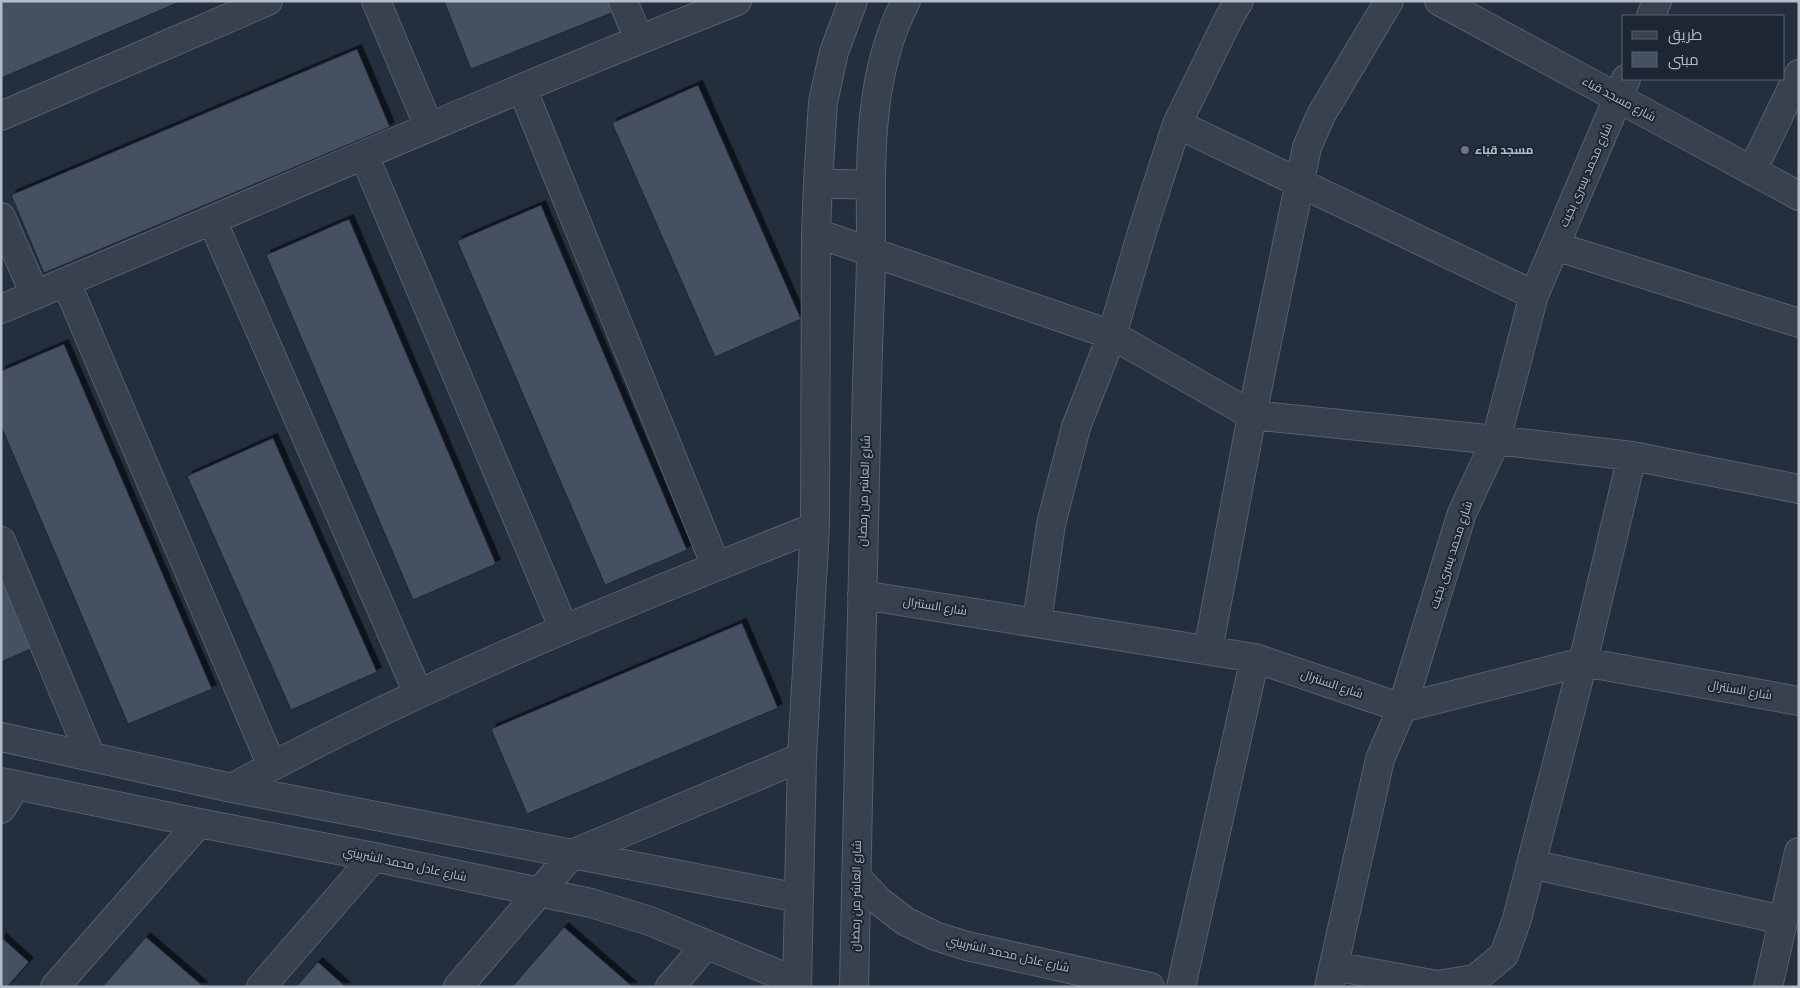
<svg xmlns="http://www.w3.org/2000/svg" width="1800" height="988" font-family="'Fira Sans Condensed',Cairo,sans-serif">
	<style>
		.building { fill: #455162; stroke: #1f2835; filter: url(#shadow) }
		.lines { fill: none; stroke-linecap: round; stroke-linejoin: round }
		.minor-casing { stroke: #565f6c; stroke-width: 30 }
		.minor { stroke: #38414e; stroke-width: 28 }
		.worship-dot { fill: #6b7280; stroke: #1d2633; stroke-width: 2 }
		.labels { text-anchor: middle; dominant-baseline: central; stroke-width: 4; stroke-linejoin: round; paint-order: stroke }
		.street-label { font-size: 12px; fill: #b4bcc9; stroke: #1d2633 }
		.poi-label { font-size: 12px; font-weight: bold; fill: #b4bcc9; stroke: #1d2633; text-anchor: start }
	</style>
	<defs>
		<filter id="shadow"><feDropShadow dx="4.5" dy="-4.5" stdDeviation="0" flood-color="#0009"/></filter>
	</defs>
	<rect width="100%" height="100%" fill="#242f3e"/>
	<path class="building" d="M1 1H182L1 78Z
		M444 1H610L614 12 471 69Z
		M357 49 390 127 44 273 11 195Z
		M698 85 801 319 715 357 612 123Z
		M541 205 687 550 605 585 457 241Z
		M349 219 496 564 413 600 266 255Z
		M64 344 212 689 128 724 1 426V371Z
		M273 438 377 672 291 710 187 476Z
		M1 576 33 648 1 662Z
		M742 623 778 708 527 814 491 729Z
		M564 927 633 987H512Z
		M1 937 29 962 7 987H1Z
		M146 937 204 987H102Z
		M318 962 346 987H296Z"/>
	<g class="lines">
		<g class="minor-casing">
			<path id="minor" d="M376 1 429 127
				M623 1 639 40
				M1439 1 1799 196
				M1651 16 1657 1
				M522 88 716 566
				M1 116 268 1
				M1177 124 1534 295
				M364 155 564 629
				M1752 171 1799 74
				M818 183 870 185
				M1 217 35 295
				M212 220 418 693
				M816 233 1112 335 1252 415 1496 440 1632 456 1799 489
				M1555 246 1799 323
				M66 282 272 766
				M1 309C247 207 489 98 737 1
				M1 541 91 757
				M862 595 1255 658 1402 708 1583 662 1799 701
				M1037 622 1051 524 1076 427 1112 335 1143 229 1177 124 1229 18 1239 1
				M1208 650 1252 415 1307 147 1321 115 1389 1
				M1 737 232 788 799 898
				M1 782 199 823 374 857 591 903 650 921 797 982
				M232 788C419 685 617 606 815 527
				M1 809 16 785
				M1531 864 1783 920
				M856 877 879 901 905 921 935 936 967 946 1150 987
				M1334 966 1437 985 1475 979 1504 955 1517 919 1583 662 1632 456
				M55 987 199 823
				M261 987 374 857
				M458 987 572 854 802 757
				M670 987 706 945
				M797 987 802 757 815 527 816 233 818 183 823 102 834 52 853 1
				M854 987C859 774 862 562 868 350 869 316 871 283 871 250 871 167 866 77 906 1
				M1181 987 1255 658
				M1329 987 1380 759 1402 708 1462 513 1496 440 1534 295 1626 79
				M1768 987 1799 852"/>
		</g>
		<use href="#minor" class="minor"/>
	</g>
	<circle class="worship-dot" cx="1465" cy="150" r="5"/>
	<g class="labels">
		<g class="street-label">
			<text transform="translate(1619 99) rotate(28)">شارع مسجد قباء</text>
			<text transform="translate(1586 175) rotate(-66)">شارع محمد يسرى بخيت</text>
			<text transform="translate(864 491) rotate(-88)">شارع العاشر من رمضان</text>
			<text transform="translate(1451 555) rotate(-72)">شارع محمد يسرى بخيت</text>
			<text transform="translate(935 606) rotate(9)">شارع السنترال</text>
			<text transform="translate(1332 684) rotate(19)">شارع السنترال</text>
			<text transform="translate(1740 690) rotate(10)">شارع السنترال</text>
			<text transform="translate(405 864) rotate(12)">شارع عادل محمد الشربيني</text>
			<text transform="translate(856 896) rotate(-89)">شارع العاشر من رمضان</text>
			<text transform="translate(1008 954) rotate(13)">شارع عادل محمد الشربيني</text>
		</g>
		<g class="poi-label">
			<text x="1475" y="150">مسجد قباء</text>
		</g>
	</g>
	<rect width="1800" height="988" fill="none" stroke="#b4bcc9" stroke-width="5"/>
	<rect x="1622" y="15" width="162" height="65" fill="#1d2633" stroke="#59626f"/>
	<rect x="1632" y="31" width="25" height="8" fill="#38414e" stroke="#59626f"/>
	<text x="1668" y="40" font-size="15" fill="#b4bcc9">طريق</text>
	<rect x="1632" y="52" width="25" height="15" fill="#455162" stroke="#59626f"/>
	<text x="1668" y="65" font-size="15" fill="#b4bcc9">مبنى</text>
</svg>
